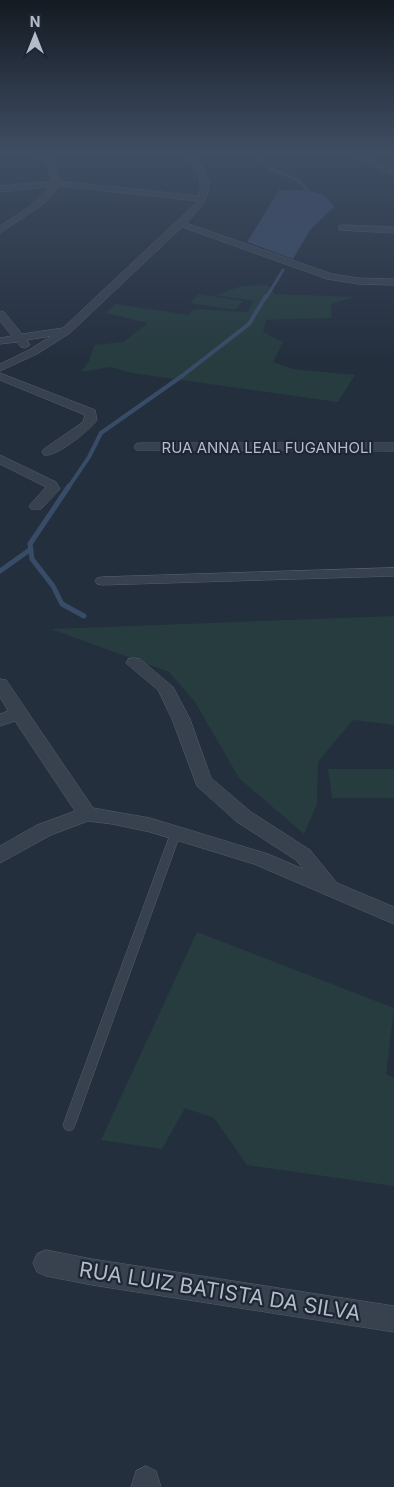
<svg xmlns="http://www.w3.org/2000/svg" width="394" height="1487" font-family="Inter,sans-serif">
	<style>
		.green { fill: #263c3f }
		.water { fill: #394c67 }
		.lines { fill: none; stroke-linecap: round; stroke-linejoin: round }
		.stream-far2 { stroke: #394c67; stroke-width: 3 }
		.stream-far1 { stroke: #394c67; stroke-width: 4 }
		.stream { stroke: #394c67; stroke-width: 5 }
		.service-casing { stroke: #565f6c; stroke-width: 1 }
		.minor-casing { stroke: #565f6c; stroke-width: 1 }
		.service { fill: #38414e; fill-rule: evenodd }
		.minor { fill: #38414e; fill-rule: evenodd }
		.wall { fill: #3b4654 }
		.shaded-wall { fill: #303945 }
		.labels { text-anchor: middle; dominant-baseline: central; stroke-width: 4.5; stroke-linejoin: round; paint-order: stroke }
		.far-street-label { font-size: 15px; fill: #b4bcc9; stroke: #1d2633 }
		.near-street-label { font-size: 21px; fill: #b4bcc9; stroke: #1d2633 }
	</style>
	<rect width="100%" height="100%" fill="#242f3e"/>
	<path class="green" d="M267 285 275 294 355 297 331 304 332 318 266 320 263 332 283 342 273 362 293 369 355 375 338 402 132 373 110 367 81 372 89 361 94 345 123 342 148 323 105 313 116 304 188 315 194 309 248 312 253 301 216 295 242 286Z
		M199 294 243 301 235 310 190 303Z
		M394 616V725L353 720 318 762 317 804 304 834 239 778 195 702 169 672 51 629Z
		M328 769H394V798H332Z
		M197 932 394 1008 386 1074 394 1078V1186L247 1165 214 1118 185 1108 162 1149 101 1140Z"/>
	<path class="water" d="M279 190C301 191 322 186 334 207L310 230 293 259 247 242Z"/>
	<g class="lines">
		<path class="stream-far2" d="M253 152 271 169 298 180 308 191 307 197
			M266 298 283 270"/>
		<path class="stream-far1" d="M68 488 89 457 101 433 182 376 249 324 266 296"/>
		<path class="stream" d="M69 486 30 544 32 559 53 586 62 604 84 616
			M0 571 31 549"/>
		<g class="service-casing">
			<path id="service" d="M176 828 179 830 181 832 75 1125 73 1129 69 1131 65 1129 63 1125 171 832 173 830Z"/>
		</g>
		<g class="minor-casing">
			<path id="minor" d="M33 152H41C51 160 59 168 60 181L199 196C204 178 194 165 183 152H191C218 179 212 199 186 223L332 274 358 278 394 279V285L358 284 327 279 182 227 70 333 37 354 0 371V364L29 350 51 336 27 340 30 345 25 348 21 347 17 342 0 344V338L12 336 0 321V311L4 312 22 334 63 328 198 201 59 186 45 203 0 233V226L30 206 50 187 0 192V186L52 181 48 168Z
				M344 152H354L394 170V175Z
				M342 225 394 227V233L339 230V226Z
				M0 373 95 410 97 420C90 430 55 458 44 455L42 452 44 449 83 422 85 415 0 380Z
				M140 443H394V451L136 450 134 447 136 444Z
				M0 455 56 482 60 489 41 509H31L29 506 46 487 0 464Z
				M394 568V576L102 585 97 584 95 581 97 578 102 577Z
				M134 658 140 659 173 687 190 719 211 778 251 812 310 850 337 883 394 907V924L254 864 150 832 112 824 88 821 51 835 0 863V846L37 825 75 811 15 721 0 726V714L8 711 0 697V679L6 680 93 808 150 818 268 854 303 869 296 860 237 822 197 786 172 719 158 690 126 663 128 659Z
				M46 1250 92 1259 394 1306V1332L92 1285 46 1276 37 1272 33 1263 37 1254Z
				M146 1466 156 1471 161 1487H131L136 1471Z"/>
		</g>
		<use href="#service" class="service"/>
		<use href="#minor" class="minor"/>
	</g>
	<path class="wall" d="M142 152H177V153L168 154V156L149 158Z"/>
	<path class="shaded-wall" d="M149 152H177V153L168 154V156L149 158Z"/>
	<linearGradient id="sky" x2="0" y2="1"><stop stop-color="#141a22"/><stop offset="0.42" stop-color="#3f4d63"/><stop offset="1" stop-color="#3f4d63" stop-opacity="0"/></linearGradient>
	<rect width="394" height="360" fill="url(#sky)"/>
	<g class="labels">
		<g class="far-street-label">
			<text x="267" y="447">RUA ANNA LEAL FUGANHOLI</text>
		</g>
		<g class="near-street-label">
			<text transform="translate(220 1291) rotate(9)">RUA LUIZ BATISTA DA SILVA</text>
		</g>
	</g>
	<g transform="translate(35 35)" stroke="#1d2633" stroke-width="4" paint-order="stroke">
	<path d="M0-4L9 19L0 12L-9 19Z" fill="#b4bcc9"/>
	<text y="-8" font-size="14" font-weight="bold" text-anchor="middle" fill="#b4bcc9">N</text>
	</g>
</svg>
